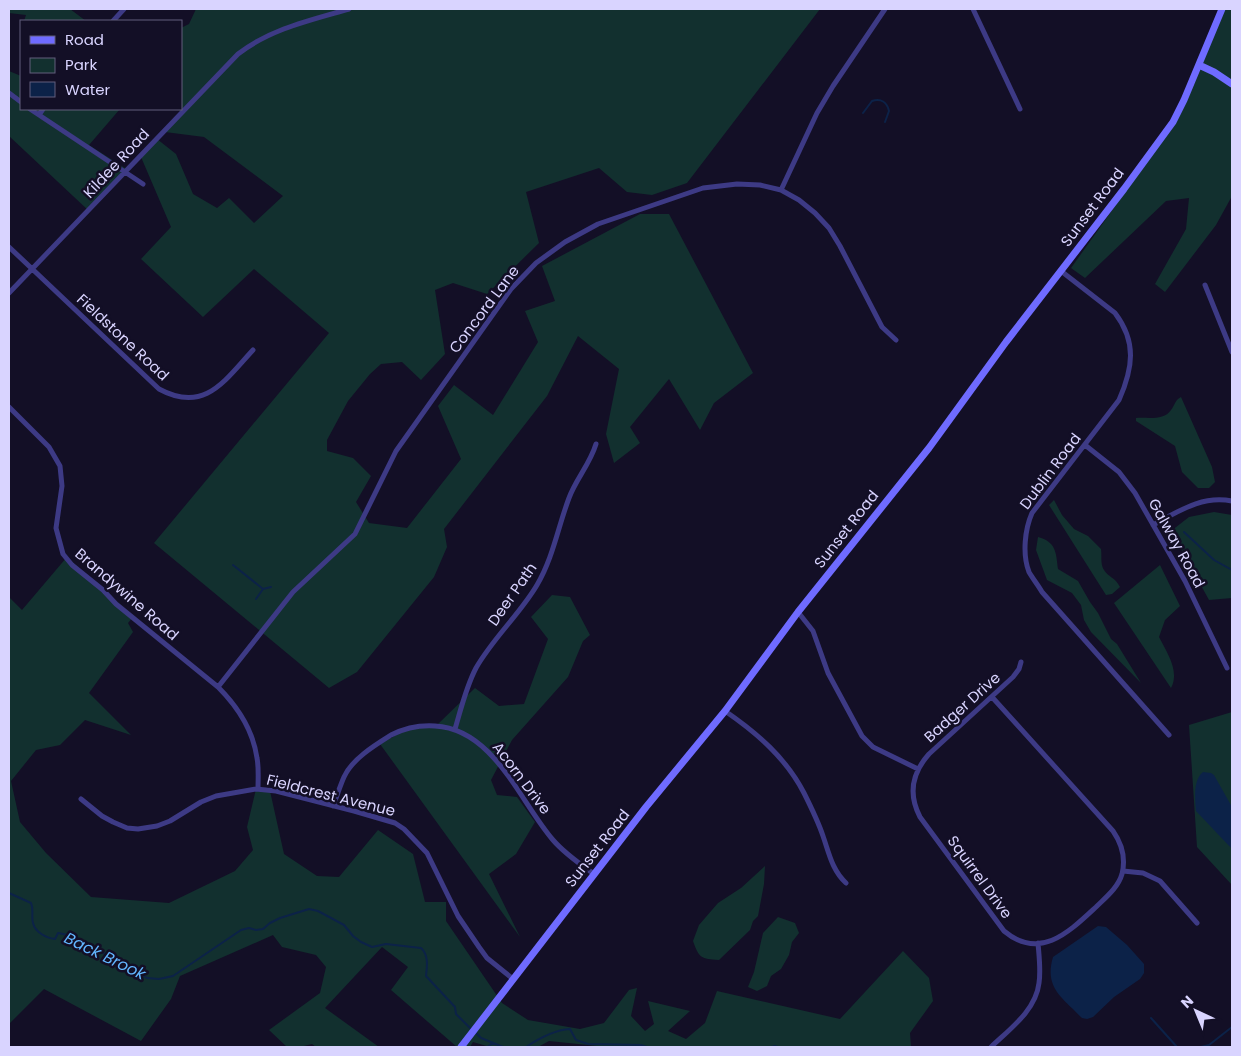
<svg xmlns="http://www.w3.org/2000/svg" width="1241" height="1056" font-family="Poppins,sans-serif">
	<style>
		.green { fill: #12302f }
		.water { fill: #0c2248 }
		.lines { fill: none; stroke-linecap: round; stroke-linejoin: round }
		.stream { stroke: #0c2248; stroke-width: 2 }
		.street { stroke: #3d3a85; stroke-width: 5 }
		.secondary { stroke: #6f6bff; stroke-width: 7 }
		.labels { text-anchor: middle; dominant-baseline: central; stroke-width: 5; stroke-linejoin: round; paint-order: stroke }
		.street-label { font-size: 15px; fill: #d9d4ff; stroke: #130f26 }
		.water-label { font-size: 16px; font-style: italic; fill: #62b6ff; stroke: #130f26 }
	</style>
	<rect width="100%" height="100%" fill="#130f26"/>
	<path class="green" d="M9 9H70L86 21H24L26 15 9 13Z
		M196 9H820L687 183 652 195 627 192 599 168 526 192 539 243 487 294 453 283 435 290 445 354 421 380 402 362 381 364 370 374 348 401 327 440V451L353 458 371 476 356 502 369 523 407 528 461 459 438 406 454 385 493 415 538 342 525 311 555 301 542 266 640 214H669L753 373 714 403 700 430 669 379 630 427 640 443 614 463 606 434 619 369 578 336 547 396 444 529 447 547 434 577 357 672 329 688 154 543 329 333 254 269 203 317 141 259 171 227 141 157 157 139 176 154 193 194 217 208 229 198 254 223 283 196 204 137 165 132 183 114 178 109H181V28L189 24Z
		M1221 9H1232V196L1216 225 1165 292 1155 284 1186 229 1189 198 1166 201 1085 278 1071 268 1173 125Z
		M9 71 21 76V109H120L89 145 128 170 89 211 9 136Z
		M1181 397 1212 467 1215 482 1209 488H1198L1182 472 1175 446 1136 421V418C1148 417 1164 421 1171 410 1175 405 1175 400 1181 397Z
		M1054 500 1062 515 1074 529 1088 536 1101 549C1102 555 1100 564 1104 570 1108 577 1115 577 1120 587L1112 594 1106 595 1049 505Z
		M1214 512 1232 515V598L1209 600 1171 531 1189 517Z
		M1038 537C1056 542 1056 552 1058 569L1078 581 1090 602 1098 613 1111 639 1117 644 1141 683 1091 632 1084 620 1081 605 1072 593 1047 580 1036 550Z
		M67 557 133 617 128 623 133 632 89 693 131 735 85 720 60 745 36 750 11 781 20 822 46 853 91 897 169 903 235 871 253 850 247 827 256 789 270 791 284 854 317 876 339 877 378 830 413 854 425 902H446V921L502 1003 528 1020 580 1029 604 1023 629 990 637 988 631 1016 645 1031 654 1024 648 1001 690 1011 668 1031 686 1039 705 1023 717 991 840 1019 903 951 929 978 933 1001 910 1033 911 1047H607L549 1041 538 1047H490L473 1042 470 1047H457L391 990 408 967 382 947 325 1008 379 1047H316L312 1044 300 1047H287L269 1030 320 993 326 967 316 955 282 947 273 935 180 976 171 999 141 1041 44 989 9 1024V597L22 610Z
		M1160 565 1180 606 1165 620 1159 637C1167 653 1180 671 1171 688L1114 603Z
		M552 595 570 597 590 635 583 641 568 677 512 740 491 780 497 795 517 797 535 822 516 854 489 874 520 937 380 744 415 725H437L475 688 499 706 524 704 548 639 531 617Z
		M1232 712V885L1197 847 1189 725Z
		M765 866 764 884 758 916 753 921 750 930 719 960C701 959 699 958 693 941L699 925 718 903 741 888Z
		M778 917 795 923 799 933 792 942 789 955 781 969 771 976 767 986 757 991 748 987 754 972 763 933Z"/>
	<path class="water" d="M1203 772 1211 773 1214 775 1232 807V849L1196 811C1195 799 1193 780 1203 772Z
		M1098 926 1106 927 1127 945 1144 964V973L1140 979 1114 997 1093 1017 1087 1019 1082 1018C1062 997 1044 988 1053 957Z"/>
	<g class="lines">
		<path class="stream" d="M863 113 872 101C881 98 887 102 889 111L885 122
			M1184 532 1214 560 1232 570
			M233 565 263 589
			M256 599 263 589 271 587
			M9 893 31 903C34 910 31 916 33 923 35 932 46 938 55 939L58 933 68 935 79 947 89 951H100L147 978 159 979 173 976 241 930 249 928 256 930 263 929 270 923 280 918 309 909 318 911 344 925 353 936 361 942 372 947 386 944 421 948C429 955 427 967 426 976L455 1007 456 1014 471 1029
			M1151 1018 1177 1047
			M475 1032 481 1038 503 1047
			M487 1047 493 1043
			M526 1047C538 1039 555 1030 570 1029L576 1040 588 1044 641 1045 647 1047
			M772 1047 775 1046 777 1047
			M1201 1047 1209 1045 1232 1027"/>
		<path class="street" d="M973 9 1020 109
			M113 21 124 9
			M9 93 21 102
			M30 109 143 184
			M39 115 43 109
			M781 190 817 113 833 86 885 9
			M9 247 159 389C205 414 225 380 253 350
			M1061 271 1115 313C1137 342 1133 368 1119 400L1032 513C1025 529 1022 554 1029 572 1033 579 1038 585 1042 592L1169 735
			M1205 285 1232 352
			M9 293 238 54C270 29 311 20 349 9
			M9 407 49 447 60 466 62 486 56 528 63 554 72 565 103 590 116 604 218 687C238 707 253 730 257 758 259 768 258 779 258 789
			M1085 445 1119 472 1135 493 1185 581 1227 668
			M1153 525C1179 511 1202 495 1232 501
			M798 612 813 631 828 673 862 736 873 747 918 769
			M218 687 293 592 355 534 396 451 511 289 536 263 565 242 598 224 703 188 737 184 760 185 781 190 799 200 815 213 829 228 840 246 882 327 896 340
			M992 697 1113 831C1122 844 1126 858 1122 874 1118 888 1105 898 1096 907 1069 932 1040 961 1004 931L920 817C908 794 912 773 929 754L1013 677 1019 669 1021 662
			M725 711C757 733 786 758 804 793 811 807 818 821 823 836 829 853 832 870 846 883
			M455 729C461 709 466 687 476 668 493 638 520 614 537 585 553 558 558 527 569 498 576 479 590 464 596 444
			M81 799 102 816 113 822 127 828 138 829 157 826 170 821 201 802 216 796 256 789 276 791 354 811 395 823 404 829 427 853 458 916 479 947 487 958 513 979
			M333 806C337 796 340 786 344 777 352 759 375 745 391 735 405 728 420 725 435 726 494 729 520 802 553 840 565 854 580 864 594 874
			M1123 871 1143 873 1160 881 1197 923
			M991 1047C1010 1029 1036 1010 1039 983 1041 970 1039 956 1038 943"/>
		<path class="secondary" d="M1199 65 1214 72 1232 84
			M461 1047 646 807 725 711 798 612 929 448 1006 342 1124 189 1173 122 1184 100 1222 9"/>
	</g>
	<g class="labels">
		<g class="street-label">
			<text transform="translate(116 163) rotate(-47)">Kildee Road</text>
			<text transform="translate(1092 207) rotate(-53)">Sunset Road</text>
			<text transform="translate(484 309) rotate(-53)">Concord Lane</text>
			<text transform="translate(123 337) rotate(43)">Fieldstone Road</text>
			<text transform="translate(1050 471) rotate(-53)">Dublin Road</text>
			<text transform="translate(846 529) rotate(-52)">Sunset Road</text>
			<text transform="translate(1177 543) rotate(61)">Galway Road</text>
			<text transform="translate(127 594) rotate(41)">Brandywine Road</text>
			<text transform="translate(512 594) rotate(-55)">Deer Path</text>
			<text transform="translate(962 707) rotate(-42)">Badger Drive</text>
			<text transform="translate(522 778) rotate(53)">Acorn Drive</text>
			<text transform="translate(331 795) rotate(14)">Fieldcrest Avenue</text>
			<text transform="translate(597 848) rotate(-52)">Sunset Road</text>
			<text transform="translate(980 877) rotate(54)">Squirrel Drive</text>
		</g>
		<g class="water-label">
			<text transform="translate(105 956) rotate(26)">Back Brook</text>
		</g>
	</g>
	<rect width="1241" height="1056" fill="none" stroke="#d9d4ff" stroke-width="20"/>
	<rect x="20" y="20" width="162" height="90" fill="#130f26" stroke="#625e7d"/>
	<rect x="30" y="36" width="25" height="8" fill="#6f6bff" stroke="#625e7d"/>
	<text x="65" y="45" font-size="15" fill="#d9d4ff">Road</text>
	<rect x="30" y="58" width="25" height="15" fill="#12302f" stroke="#625e7d"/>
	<text x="65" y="70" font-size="15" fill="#d9d4ff">Park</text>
	<rect x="30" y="82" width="25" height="15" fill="#0c2248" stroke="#625e7d"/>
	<text x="65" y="95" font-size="15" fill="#d9d4ff">Water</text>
	<g transform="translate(1196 1011) rotate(316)" stroke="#130f26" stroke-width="4" paint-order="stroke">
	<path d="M0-4L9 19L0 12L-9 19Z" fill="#d9d4ff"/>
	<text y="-8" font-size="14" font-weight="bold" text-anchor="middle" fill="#d9d4ff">N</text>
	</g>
</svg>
